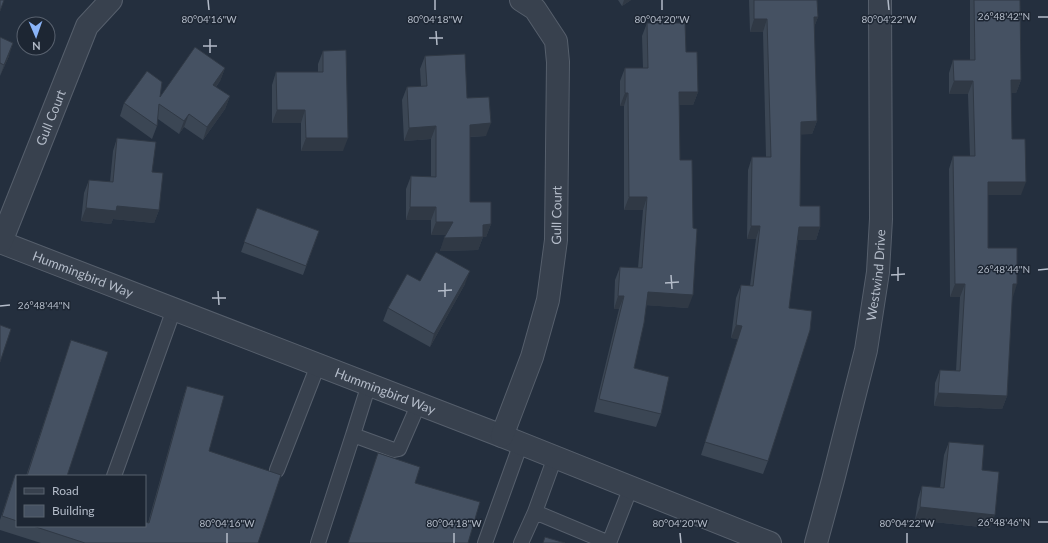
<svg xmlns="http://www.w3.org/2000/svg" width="1048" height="543" font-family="Lato,sans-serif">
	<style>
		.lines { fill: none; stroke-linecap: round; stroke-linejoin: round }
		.lane-casing { stroke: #565f6c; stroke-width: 16 }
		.street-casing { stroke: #565f6c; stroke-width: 24 }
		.lane { stroke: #38414e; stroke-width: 14 }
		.street { stroke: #38414e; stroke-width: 22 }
		.wall { fill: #3b4654 }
		.shaded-wall { fill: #303945 }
		.building { fill: #455162; stroke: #303945 }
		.ticks { fill: none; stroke: #b4bcc9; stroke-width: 1.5 }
		.labels { text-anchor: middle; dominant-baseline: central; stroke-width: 3; stroke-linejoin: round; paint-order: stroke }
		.street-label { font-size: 13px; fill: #b4bcc9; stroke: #1d2633 }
		.ticks-label { font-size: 10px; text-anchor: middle; fill: #b4bcc9; stroke: #1d2633; stroke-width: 3; stroke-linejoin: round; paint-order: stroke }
	</style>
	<rect width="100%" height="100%" fill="#242f3e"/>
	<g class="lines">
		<g class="lane-casing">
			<path id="lane" d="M353 435 369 384
				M555 457 535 512 609 543 631 487
				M277 470 318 365
				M114 476 174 309
				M318 543 353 435 394 450 399 449 419 403
				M485 543 521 443
				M521 543 535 512"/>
		</g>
		<g class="street-casing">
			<g id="street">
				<path id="s1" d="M0 242 502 436 770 543"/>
				<path id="s2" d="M1 242 87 26 111 0"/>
				<path id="s3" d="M502 436 532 357 548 300 556 240 558 62 556 41 535 9 521 0"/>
				<path id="s4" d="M816 543 833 480 866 350 878 272 881 219 880 0"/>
			</g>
		</g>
		<use href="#lane" class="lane"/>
		<use href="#street" class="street"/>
	</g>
	<path class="wall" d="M618 0H631L622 6Z
		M749 0H817L818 17 814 27 817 121 812 134H801L800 206 820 227 816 240H798L768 461 763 474 701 455 738 339 731 338 736 298 741 285 750 286 756 239H747L748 170 752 157H766L763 32H750Z
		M970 0H1020L1021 80 1016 93H1011L1012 139 1021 195H988V248L1013 297H1012L1007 396 1002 409 934 406 935 383 940 370 956 371 960 297H950L949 169 953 156H970L968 94H949V73L953 60H970Z
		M647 23 686 52 698 92 693 105H679L680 160 688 308 646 305 634 368 661 414 656 427 594 412 619 309H614L615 280 620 267 638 268 643 210H624V106H620V81L625 68H643L642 36Z
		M0 37 9 56 0 76Z
		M323 51 343 151H301V123H272V85L276 72H318V64Z
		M425 56 467 98 486 136 470 137V202L491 224 486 237H483L478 250 440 251 446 235H431V220H406V189L411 176 431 177V139L404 141 402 100 407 87 421 86 420 69Z
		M225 68 220 81 216 87 230 96 225 109 203 140 184 127 179 134 158 119 157 126 152 139 120 116 124 103 160 97Z
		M117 138 152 172 159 210 154 223 113 219 111 224 81 221 84 193 89 180 110 182 113 151Z
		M257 208 319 231 303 275 241 252Z
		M420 281 465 284 430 347 383 321 388 308Z
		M71 340 67 476H26L67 353Z
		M187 386 209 451 258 543H41L0 530V520L15 475 17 476V526H145L148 523 183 398Z
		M949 442 982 470 990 528 915 520 918 499 922 486 940 488 944 455Z
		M378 453 415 483 468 543H348Z"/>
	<path class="shaded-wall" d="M624 0H631L622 6Z
		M814 17H818L813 30Z
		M754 19H767L763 32H750Z
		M13 43 9 56 0 76 4 65Z
		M225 68 220 81 208 97 213 85Z
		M1011 80H1021L1016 93H1006Z
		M954 81H973L968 94H949Z
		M679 92H698L693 105H674Z
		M625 93H628L624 106H620Z
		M230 96 225 109 203 140 207 127Z
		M277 110H305L301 123H272Z
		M189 114 184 127 179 134 184 121Z
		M817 121 812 134 797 135 801 122Z
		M491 123 486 136 465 137 470 125Z
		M436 126 431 139 404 141 409 128Z
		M306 138H348L343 151H301Z
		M988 182H1026L1021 195H983Z
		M629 197H647L643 210H624Z
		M117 206 159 210 154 223 113 219 111 224 81 221 86 208Z
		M410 207H436L431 220H406Z
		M436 222H453L449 235H431Z
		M491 224 486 237H483L478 250 440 251 444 238 483 225Z
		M751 226H760L756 239H747Z
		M799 227H820L816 240H795Z
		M470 271 465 284 430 347 434 334Z
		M955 284H965L960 297H950Z
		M1013 284H1017L1013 297H1008Z
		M648 292 693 295 688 308 643 305Z
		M618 296H624L619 309H614Z
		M736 325 742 326 738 339 731 338Z
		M938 393 1007 396 1002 409 934 406Z
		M920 507 995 515 990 528 915 520Z"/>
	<path class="building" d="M0 0H4L0 11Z
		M754 0H817L818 17H814L817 121 801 122 800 206H820V227H799L789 308 812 311 810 330 768 461 705 442 742 326 736 325 741 285 753 286 760 226H751L752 157H771L767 19H754Z
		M974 0H1020L1021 80H1011L1012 139H1025L1026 182H988V248H1017V284H1013L1007 396 938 393 940 370 960 371 965 284H955L953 156H975L973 81H954L953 60H975Z
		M647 23H685L686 52H697L698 92H679L680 160H692L693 228 697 229 693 295 648 292 644 323 634 368 669 377 661 414 599 399 624 296H618L620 267 642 268 647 197H629L628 93H625V68H648Z
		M0 37 13 43 4 65 0 63Z
		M195 47 225 68 213 85 230 96 207 127 189 114 184 121 159 104 157 126 124 103 147 71 162 82 160 97Z
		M346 50 348 138H306L305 110H277L276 72H323V51Z
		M465 54 467 98 489 97 491 123 470 125V202H491V224L483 225V237L444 238 453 222H436V207H410L411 176 436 177V126L409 128 407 87 427 86 425 56Z
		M117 138 156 142 152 172 163 173 159 210 117 206 116 211 86 208 89 180 113 182Z
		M257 208 319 231 306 266 244 242Z
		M436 252 470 271 434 334 388 308 407 274 420 281Z
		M0 325 11 329 0 362Z
		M71 340 108 352 67 476H27Z
		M187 386 224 396 209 451 281 475 258 543H85L33 526H145V522L149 523Z
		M949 442 984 445 982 470 999 472 995 515 920 507 922 486 944 488Z
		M378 453 420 467 415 483 480 502 468 543H348Z
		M15 475 19 476H17V521L2 516Z
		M545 537 565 543H543Z"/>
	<path class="ticks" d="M208 0 209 10M435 0V10M662 0V10M888 0 889 10M1038 17H1048M436 31 437 45M429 38H443M210 39V53M203 46H217M898 267V281M1038 270 1048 269M671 275 672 289M891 275 905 274M445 283V297M665 283 679 282M218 291 219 305M438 291 452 290M212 298H226M0 306 10 305M1038 522H1048M227 533V543M454 533V543M680 533 681 543M907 533V543"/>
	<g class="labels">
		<g class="street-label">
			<text stroke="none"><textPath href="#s2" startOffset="134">Gull Court</textPath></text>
			<text stroke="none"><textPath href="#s3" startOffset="229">Gull Court</textPath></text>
			<text stroke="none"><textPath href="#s1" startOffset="89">Hummingbird Way</textPath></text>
			<text stroke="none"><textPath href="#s4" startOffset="275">Westwind Drive</textPath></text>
			<text stroke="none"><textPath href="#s1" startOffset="413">Hummingbird Way</textPath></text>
		</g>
	</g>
	<g class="ticks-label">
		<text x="1004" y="20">26°48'42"N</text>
		<text x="209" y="23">80°04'16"W</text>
		<text x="435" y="23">80°04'18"W</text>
		<text x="662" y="23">80°04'20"W</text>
		<text x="889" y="23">80°04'22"W</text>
		<text x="1004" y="273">26°48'44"N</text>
		<text x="44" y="309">26°48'44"N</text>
		<text x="1004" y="526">26°48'46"N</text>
		<text x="227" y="527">80°04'16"W</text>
		<text x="454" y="527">80°04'18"W</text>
		<text x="680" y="527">80°04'20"W</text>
		<text x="907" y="527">80°04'22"W</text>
	</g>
	<rect x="16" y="475" width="130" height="52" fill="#1d2633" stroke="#59626f"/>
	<rect x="24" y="488" width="20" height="6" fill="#38414e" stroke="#59626f"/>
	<text x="52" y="495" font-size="12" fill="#b4bcc9">Road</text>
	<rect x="24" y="505" width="20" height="12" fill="#455162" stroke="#59626f"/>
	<text x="52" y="515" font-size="12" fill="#b4bcc9">Building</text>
	<g transform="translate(36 36) rotate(178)"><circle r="19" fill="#1d2633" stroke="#59626f"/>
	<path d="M0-3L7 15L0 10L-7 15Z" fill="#8ab4f8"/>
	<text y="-6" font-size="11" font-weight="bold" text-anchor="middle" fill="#b4bcc9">N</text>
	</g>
</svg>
